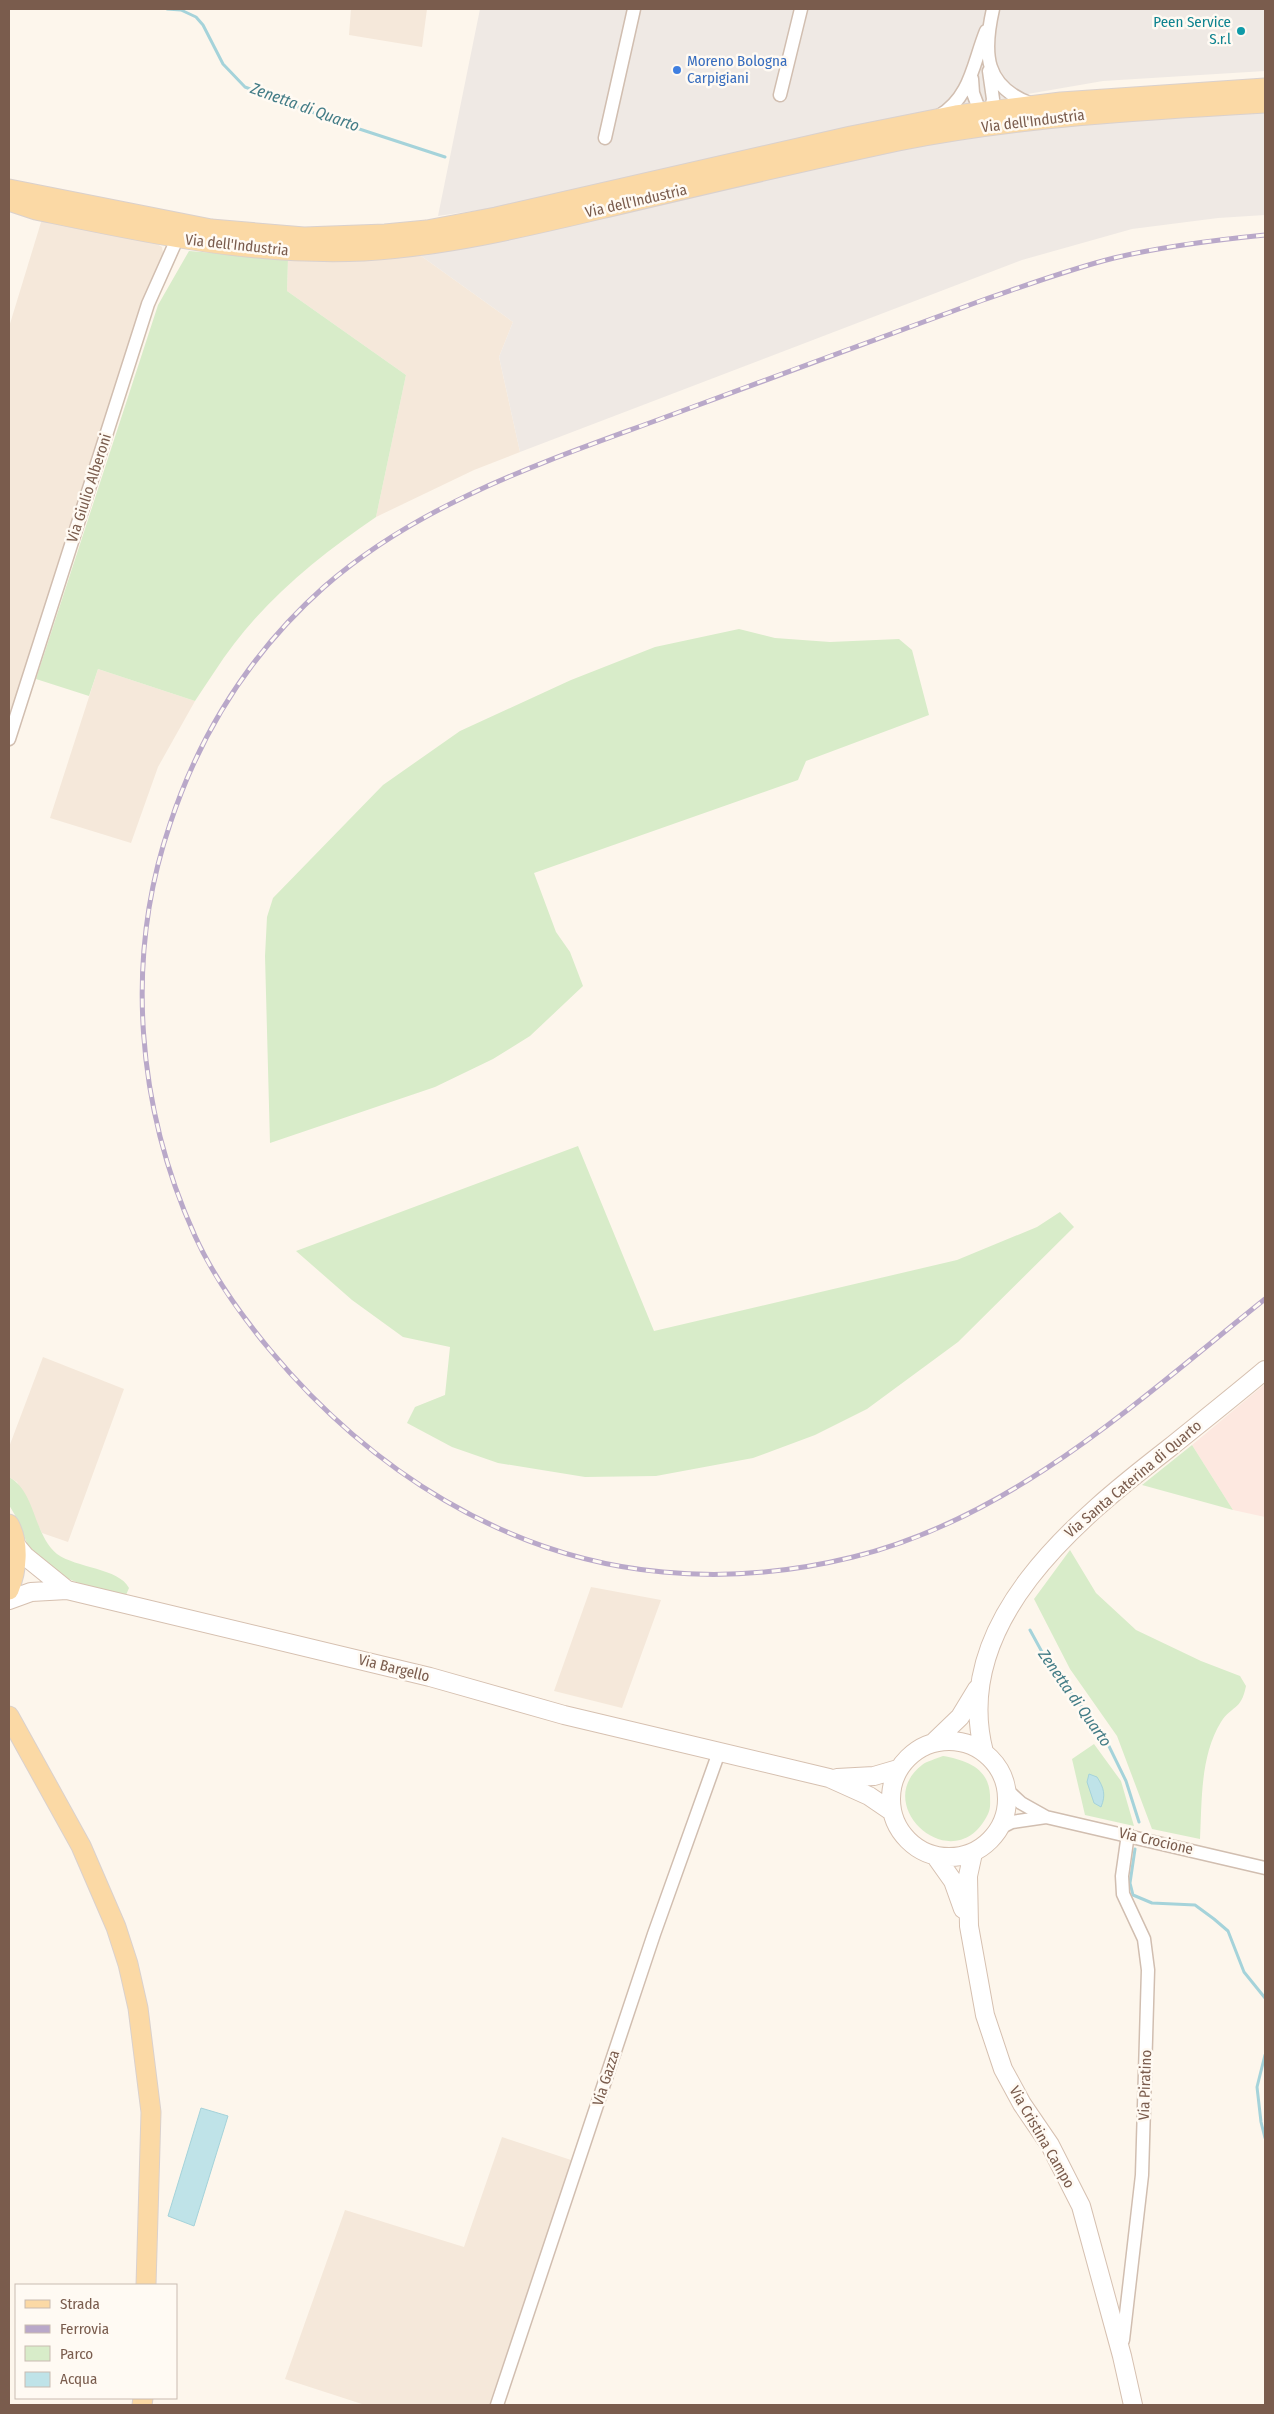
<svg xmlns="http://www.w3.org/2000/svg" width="1274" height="2414" font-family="'Fira Sans Condensed',sans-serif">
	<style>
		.residential { fill: #f5e8da }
		.commercial { fill: #fde8e0 }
		.industrial { fill: #efe9e4 }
		.green { fill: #d8ecc9 }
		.water { fill: #bfe3e8; stroke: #a5d3da }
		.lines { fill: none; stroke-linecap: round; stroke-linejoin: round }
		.stream { stroke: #a5d3da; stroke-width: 3 }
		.street-casing { stroke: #d1beb0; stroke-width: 15 }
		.secondary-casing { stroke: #d6c0b0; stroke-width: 20 }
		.primary-casing { stroke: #dad1cd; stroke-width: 21 }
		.street { stroke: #fff; stroke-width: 12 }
		.secondary { stroke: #fff; stroke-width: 18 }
		.primary { stroke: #fbd9a5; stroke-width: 19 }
		.rail-casing { stroke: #b9a8c9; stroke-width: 5 }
		.rail { stroke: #fffaf3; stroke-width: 3; stroke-dasharray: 9; stroke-linecap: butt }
		.culture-dot { fill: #0f9aa8; stroke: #fffaf3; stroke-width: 2 }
		.shop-dot { fill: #3f7fe0; stroke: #fffaf3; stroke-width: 2 }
		.labels { text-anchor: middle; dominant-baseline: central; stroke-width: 5; stroke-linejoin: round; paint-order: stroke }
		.culture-label { font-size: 15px; fill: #0d838f; stroke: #fffaf3; text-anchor: end }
		.shop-label { font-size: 15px; fill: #366cbe; stroke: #fffaf3; text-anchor: start }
		.street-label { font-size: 15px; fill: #7a5c4d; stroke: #fffaf3 }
		.water-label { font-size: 16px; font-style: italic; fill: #437c86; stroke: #fffaf3 }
	</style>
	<rect width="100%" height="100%" fill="#fdf6ec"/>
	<path class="residential" d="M351 9H427L422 47 349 35Z
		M42 219 154 242 162 247 163 253 9 716V327Z
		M417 253 513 322 499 357 520 452 474 470 376 517 406 375 287 291 288 259Z
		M98 669 195 701 158 767 131 843 50 818Z
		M43 1357 124 1389 68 1542 42 1533 17 1482 9 1477V1447Z
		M591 1587 661 1600 622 1708 554 1691Z
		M502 2137 574 2161 493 2405H365L285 2379 345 2210 464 2247Z"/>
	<path class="commercial" d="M1265 1384V1517L1233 1510 1192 1445Z"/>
	<path class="industrial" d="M480 9H1265V71L1103 81 928 111 500 207 438 216Z
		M1265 109V215L1218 218 1132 229 1022 260 520 452 499 357 513 322 417 253 925 143 1027 128Z"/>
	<path class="green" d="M189 251 288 259 287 291 406 375 376 517C323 553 273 593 234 644 220 662 208 682 195 701L98 669 89 696 36 679 158 305Z
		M739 629 775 638 830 642 899 639 912 650 929 715 806 761 798 780 534 873 556 932 570 952 583 986 530 1036 493 1059 435 1087 270 1143 265 956 267 917 273 898 383 785 460 731 571 680 655 647Z
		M578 1146 654 1331 957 1260 1037 1227 1060 1212 1074 1227 958 1342 867 1409 815 1435 753 1458 656 1476 585 1477 498 1463 452 1447 407 1423 415 1407 445 1395 450 1347 403 1337 352 1300 296 1251Z
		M1192 1445 1233 1510 1142 1485Z
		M9 1477C36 1492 33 1534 57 1554 76 1568 119 1568 129 1588L126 1595 81 1584 64 1577 29 1549 19 1522 9 1505Z
		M1070 1550 1096 1593 1136 1630 1201 1661 1240 1676 1246 1686C1241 1711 1232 1705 1221 1722 1200 1756 1202 1801 1200 1839L1152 1829 1117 1736 1070 1669 1034 1599Z
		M1094 1744 1121 1781 1134 1826 1085 1815 1072 1759Z
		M943 1756C966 1760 989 1768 990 1795 990 1802 991 1808 988 1814 955 1882 869 1806 922 1765 927 1761 936 1759 943 1756Z"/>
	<path class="water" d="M1089 1774 1097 1777C1104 1788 1106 1795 1101 1807L1094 1803 1087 1782Z
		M201 2108 228 2116 194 2226 168 2216Z"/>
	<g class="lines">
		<path class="stream" d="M167 9 181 10 196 17 203 25 223 64 245 87 341 123 445 157
			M1030 1630 1048 1663 1103 1734 1126 1781 1139 1822
			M1135 1849 1130 1883 1133 1895 1152 1903 1195 1905 1214 1919 1228 1931 1244 1972 1265 1998
			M1265 2055 1257 2087 1261 2122 1265 2138"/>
		<g class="street-casing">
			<path id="street" d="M993 9C983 53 984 87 1032 104
				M989 71 993 99 990 116
				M972 79 973 93 982 117
				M780 95 801 9
				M939 116C971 97 973 63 986 31
				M605 138 634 9
				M9 739 148 304 177 239
				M1007 1790 1021 1803 1046 1817 1265 1868
				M1000 1828 1012 1822 1046 1817
				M1123 2340 1142 2175 1148 1970 1144 1939 1123 1894 1122 1876 1128 1834
				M497 2405 654 1934 719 1752"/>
		</g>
		<g class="secondary-casing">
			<path id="secondary" d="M15 1544 25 1556 67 1590
				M9 1600 31 1592 67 1590 430 1677 564 1715 829 1778 869 1796 891 1811
				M891 1799a58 58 0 1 1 116 0a58 58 0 1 1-116 0Z
				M934 1742 960 1717 977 1689
				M984 1752C950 1622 1078 1519 1168 1449 1200 1423 1233 1397 1265 1370
				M837 1778 874 1776 898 1769
				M973 1853 968 1876 969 1926 985 2015 1003 2069 1022 2104 1050 2145 1081 2206 1122 2356 1133 2405
				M936 1857 953 1881 963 1909"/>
		</g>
		<g class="primary-casing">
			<path id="primary" d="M9 189 211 229 304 237 385 234 427 230 496 217 851 136 956 115 1061 102 1265 88
				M9 201 36 210C147 233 250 256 364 251 446 246 525 227 605 208 702 185 800 162 898 141 1019 117 1142 110 1265 103
				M9 1524C20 1544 17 1570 9 1590
				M9 1716 81 1846 116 1927 128 1964 138 2008 151 2112 146 2285
				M142 2405 143 2398"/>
		</g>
		<use href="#street" class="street"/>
		<use href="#secondary" class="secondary"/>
		<use href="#primary" class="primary"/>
		<g class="rail-casing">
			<path id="rail" d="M1265 235C1215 240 1164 246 1114 258 1070 269 1027 285 983 300 877 339 770 378 663 418 544 462 421 502 324 587 251 652 200 733 170 824 124 959 137 1108 195 1236 214 1278 241 1315 270 1350 369 1469 506 1558 663 1572 726 1578 792 1572 853 1557 1013 1518 1140 1399 1265 1299"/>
		</g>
		<use href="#rail" class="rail"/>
	</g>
	<circle class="culture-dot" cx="1241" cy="31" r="5"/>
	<circle class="shop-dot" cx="677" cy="70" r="5"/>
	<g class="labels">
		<g class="culture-label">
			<text x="1231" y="22">Peen Service<tspan x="1231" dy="17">S.r.l</tspan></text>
		</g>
		<g class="shop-label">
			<text x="687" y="61">Moreno Bologna<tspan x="687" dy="17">Carpigiani</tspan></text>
		</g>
		<g class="street-label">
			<text transform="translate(1033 121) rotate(-7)">Via dell'Industria</text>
			<text transform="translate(636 201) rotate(-13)">Via dell'Industria</text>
			<text transform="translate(237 245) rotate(6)">Via dell'Industria</text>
			<text transform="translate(89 488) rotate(-72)">Via Giulio Alberoni</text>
			<text transform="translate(1133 1479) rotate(-40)">Via Santa Caterina di Quarto</text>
			<text transform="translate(394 1668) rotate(14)">Via Bargello</text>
			<text transform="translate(1156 1841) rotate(13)">Via Crocione</text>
			<text transform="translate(606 2078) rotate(-72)">Via Gazza</text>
			<text transform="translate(1145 2085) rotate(-88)">Via Piratino</text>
			<text transform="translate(1042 2137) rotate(60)">Via Cristina Campo</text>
		</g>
		<g class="water-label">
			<text transform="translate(305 107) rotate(20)">Zenetta di Quarto</text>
			<text transform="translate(1075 1698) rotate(55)">Zenetta di Quarto</text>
		</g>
	</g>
	<rect width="1274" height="2414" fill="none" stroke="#7a5c4d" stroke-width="20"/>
	<rect x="15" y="2284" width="162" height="115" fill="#fffaf3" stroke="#cabbb1"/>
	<rect x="25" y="2300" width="25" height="8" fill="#fbd9a5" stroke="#cabbb1"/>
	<text x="60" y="2309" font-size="15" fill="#7a5c4d">Strada</text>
	<rect x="25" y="2325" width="25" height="8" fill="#b9a8c9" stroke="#cabbb1"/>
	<text x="60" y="2334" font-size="15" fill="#7a5c4d">Ferrovia</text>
	<rect x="25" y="2346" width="25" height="15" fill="#d8ecc9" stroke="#cabbb1"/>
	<text x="60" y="2359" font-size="15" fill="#7a5c4d">Parco</text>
	<rect x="25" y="2372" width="25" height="15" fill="#bfe3e8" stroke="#cabbb1"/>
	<text x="60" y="2384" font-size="15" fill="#7a5c4d">Acqua</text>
</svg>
